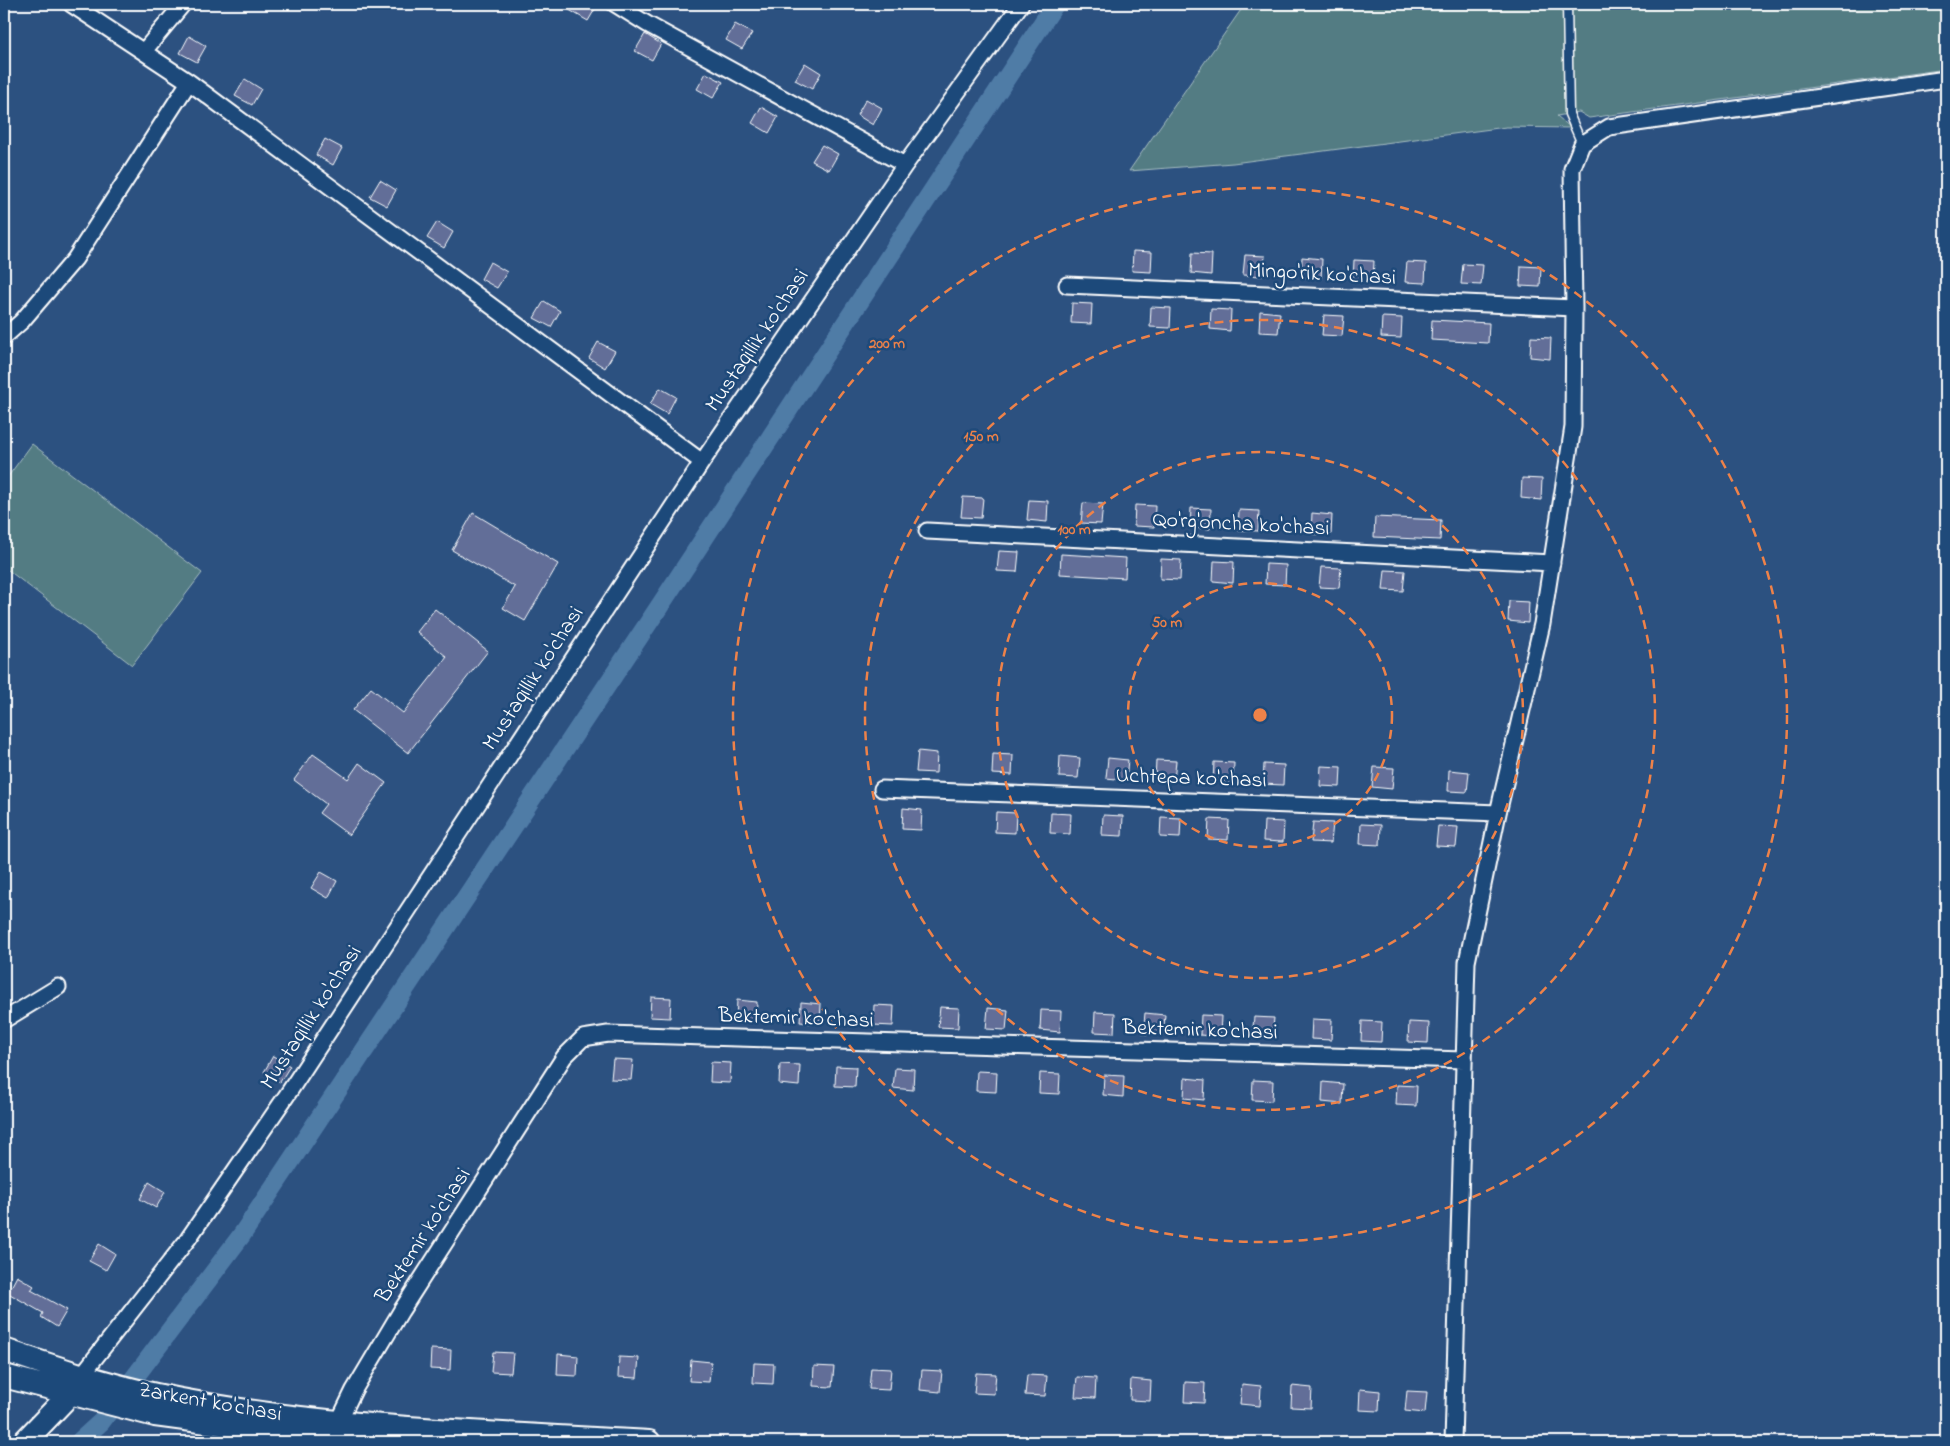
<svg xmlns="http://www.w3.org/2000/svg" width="1950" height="1446" font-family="'Indie Flower',sans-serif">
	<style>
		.green { fill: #527c83; stroke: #a8bec1 }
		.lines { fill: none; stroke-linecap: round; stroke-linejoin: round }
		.canal { stroke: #507ba6; stroke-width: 19 }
		.building { fill: #626e98; stroke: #fff }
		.service-casing { stroke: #fff; stroke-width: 11 }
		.minor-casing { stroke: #fff; stroke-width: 19 }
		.secondary-casing { stroke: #fff; stroke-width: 26 }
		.service { stroke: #1f4a7a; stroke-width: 8 }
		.minor { stroke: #1f4a7a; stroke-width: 15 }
		.secondary { stroke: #1f4a7a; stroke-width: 22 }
		.ring { fill: none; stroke: #ee8249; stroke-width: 2.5; stroke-dasharray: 9 6 }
		.labels { text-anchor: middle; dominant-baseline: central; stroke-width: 5; stroke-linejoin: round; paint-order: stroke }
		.street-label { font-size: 22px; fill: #fff; stroke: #1f4a7a }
		.centre { fill: #ee8249; stroke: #1f4a7a; stroke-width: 2.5 }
		.ring-label { font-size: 15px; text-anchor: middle; font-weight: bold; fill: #ee8249; stroke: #1f4a7a; stroke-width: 5; stroke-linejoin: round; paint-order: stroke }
	</style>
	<rect width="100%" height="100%" fill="#2c5180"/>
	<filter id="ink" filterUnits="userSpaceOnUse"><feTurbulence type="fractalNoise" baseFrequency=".02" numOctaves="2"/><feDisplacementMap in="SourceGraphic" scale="10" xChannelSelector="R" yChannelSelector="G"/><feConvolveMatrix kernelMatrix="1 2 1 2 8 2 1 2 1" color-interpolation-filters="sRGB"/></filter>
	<g filter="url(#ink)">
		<path class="green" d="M1245 4H1946V69L1589 118 1579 112 1557 116 1571 128 1506 127 1233 163 1129 171Z
			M32 444 202 573 132 665 4 567V482Z"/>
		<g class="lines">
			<path class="canal" d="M79 1442 101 1422 241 1236 661 604 1055 4"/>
		</g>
		<path class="building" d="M559 4H598L588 21Z
			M735 24 752 33 742 49 726 40Z
			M645 34 661 44 652 60 635 51Z
			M189 36 206 46 197 62 180 53Z
			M805 63 821 73 812 89 795 80Z
			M706 73 723 82 713 98 697 89Z
			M245 79 261 89 252 105 235 96Z
			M866 99 882 108 873 125 857 115Z
			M761 107 778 117 769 133 752 123Z
			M325 139 342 148 333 165 316 155Z
			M822 145 838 154 829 170 812 161Z
			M380 180 396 190 387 206 370 197Z
			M437 222 453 232 444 248 427 238Z
			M1133 251 1152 252 1151 272 1132 271Z
			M1192 253 1212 254 1211 275 1191 273Z
			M1245 255 1265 256 1263 276 1243 275Z
			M1302 257 1322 259 1321 279 1301 277Z
			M1354 260 1374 261 1373 281 1353 280Z
			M490 262 507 272 497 288 481 279Z
			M1407 262 1426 263 1425 283 1405 282Z
			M1463 264 1483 265 1481 285 1461 284Z
			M1521 266 1541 267 1540 287 1520 286Z
			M544 301 560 311 551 327 534 318Z
			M1072 303 1092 304 1091 324 1071 323Z
			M1151 307 1171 308 1170 328 1150 327Z
			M1211 309 1231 310 1230 331 1210 329Z
			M1260 311 1280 313 1278 333 1259 332Z
			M1324 315 1344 316 1342 336 1322 335Z
			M1382 317 1402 318 1401 338 1381 337Z
			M1432 320 1489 323 1488 343 1431 340Z
			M1531 337 1551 338 1550 359 1530 357Z
			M598 342 615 351 605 368 589 358Z
			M660 388 676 397 667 414 650 404Z
			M1522 478 1542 479 1541 500 1521 498Z
			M963 497 983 498 981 518 961 517Z
			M1029 500 1048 501 1047 522 1027 520Z
			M1083 503 1103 504 1101 524 1081 523Z
			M1135 505 1155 506 1154 527 1134 526Z
			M1191 508 1211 509 1210 529 1190 528Z
			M1239 510 1259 511 1258 531 1238 530Z
			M473 513 558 564 525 621 503 608 515 587 452 550Z
			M1312 513 1332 515 1331 535 1311 534Z
			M1375 517 1441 520 1440 540 1374 537Z
			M999 551 1019 552 1017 572 997 571Z
			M1061 554 1126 558 1125 578 1060 574Z
			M1161 559 1181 560 1180 580 1160 579Z
			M1214 561 1234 562 1233 583 1213 581Z
			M1266 564 1286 565 1285 585 1265 584Z
			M1321 567 1341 568 1339 588 1319 587Z
			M1385 570 1405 571 1403 591 1383 590Z
			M1509 601 1529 602 1528 623 1508 621Z
			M435 609 488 651 408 753 353 710 371 688 403 713 447 657 417 632Z
			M918 751 937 753 936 773 916 772Z
			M313 754 348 779 359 763 386 783 349 835 319 813 326 804 294 780Z
			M993 754 1013 755 1012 775 992 774Z
			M1060 756 1080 758 1078 778 1059 777Z
			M1108 758 1128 760 1126 780 1106 778Z
			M1156 760 1176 761 1174 781 1155 780Z
			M1214 762 1234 763 1233 783 1213 782Z
			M1264 764 1284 765 1283 785 1263 784Z
			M1321 766 1341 767 1340 787 1320 786Z
			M1374 767 1394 768 1392 789 1372 787Z
			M1449 770 1469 772 1467 792 1448 791Z
			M903 808 922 810 921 830 902 829Z
			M996 812 1016 813 1015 833 995 832Z
			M1051 813 1071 814 1070 834 1050 833Z
			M1103 815 1123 816 1122 836 1102 835Z
			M1161 817 1181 818 1180 838 1160 837Z
			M1209 819 1229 820 1228 840 1208 839Z
			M1264 821 1284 822 1283 842 1263 841Z
			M1313 822 1333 823 1331 843 1311 842Z
			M1361 824 1381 825 1380 845 1360 844Z
			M1438 826 1458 827 1456 847 1436 846Z
			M321 872 337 881 328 898 311 888Z
			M651 997 671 998 670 1018 650 1017Z
			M737 1000 757 1002 756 1022 736 1021Z
			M801 1002 821 1004 820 1024 800 1022Z
			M874 1005 894 1006 893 1026 873 1025Z
			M940 1007 959 1008 958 1028 938 1027Z
			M988 1008 1008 1010 1006 1030 986 1029Z
			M1041 1010 1061 1011 1060 1032 1040 1030Z
			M1095 1012 1115 1013 1114 1033 1094 1032Z
			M1145 1013 1165 1015 1163 1035 1143 1034Z
			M1201 1015 1221 1016 1220 1037 1200 1035Z
			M1254 1017 1274 1018 1272 1038 1252 1037Z
			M1312 1019 1332 1020 1331 1040 1311 1039Z
			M1362 1021 1382 1022 1381 1042 1361 1041Z
			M1409 1022 1429 1023 1428 1043 1408 1042Z
			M273 1056 290 1066 280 1082 264 1072Z
			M613 1059 633 1060 631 1080 611 1079Z
			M711 1062 731 1063 730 1083 710 1082Z
			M780 1064 800 1065 799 1086 779 1084Z
			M836 1066 856 1067 855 1087 835 1086Z
			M895 1068 914 1069 913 1090 893 1088Z
			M977 1071 997 1072 996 1092 976 1091Z
			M1040 1073 1060 1074 1059 1094 1039 1093Z
			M1104 1075 1124 1076 1123 1097 1103 1095Z
			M1185 1078 1205 1080 1204 1100 1184 1098Z
			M1253 1080 1273 1081 1272 1101 1252 1100Z
			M1323 1082 1343 1084 1342 1104 1322 1102Z
			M1397 1085 1417 1086 1416 1106 1396 1105Z
			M149 1182 165 1192 156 1208 140 1199Z
			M99 1244 115 1254 106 1270 89 1261Z
			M17 1276 34 1286 31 1290 67 1310 57 1327 41 1317 43 1313 8 1293Z
			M431 1349 451 1350 450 1370 430 1369Z
			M493 1352 513 1353 511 1373 491 1372Z
			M558 1354 578 1356 577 1376 557 1375Z
			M619 1357 639 1358 637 1378 618 1377Z
			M691 1360 711 1362 709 1382 689 1381Z
			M754 1363 774 1364 773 1384 753 1383Z
			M814 1366 834 1367 832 1387 813 1386Z
			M871 1368 891 1369 889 1390 869 1389Z
			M922 1370 942 1371 940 1392 920 1390Z
			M976 1373 996 1374 994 1394 974 1393Z
			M1027 1375 1047 1376 1045 1396 1025 1395Z
			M1077 1377 1096 1378 1095 1398 1075 1397Z
			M1131 1379 1151 1381 1150 1401 1130 1400Z
			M1185 1382 1205 1383 1204 1403 1184 1402Z
			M1242 1384 1261 1386 1260 1406 1240 1404Z
			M1292 1386 1312 1388 1311 1408 1291 1407Z
			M1360 1389 1380 1391 1379 1411 1359 1410Z
			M1407 1391 1427 1392 1425 1413 1405 1411Z"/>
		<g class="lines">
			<g class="service-casing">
				<path id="service" d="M1567 4 1569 114 1582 144"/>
			</g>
			<g class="minor-casing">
				<path id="minor" d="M71 4 189 82 702 462
					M615 4 647 24 905 165
					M144 51 183 4
					M1067 285 1574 308
					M4 337 22 321 75 259 189 82
					M927 531 1552 563
					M882 789 1498 813
					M4 1020 58 987
					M81 1376 188 1239 287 1095 702 462 905 165 1021 4
					M338 1423 354 1390 401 1311 564 1057 583 1038 608 1034 1464 1060
					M1453 1442 1467 962 1498 813 1542 624 1573 427 1574 308 1572 169 1582 144 1609 127 1946 79"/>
			</g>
			<g class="secondary-casing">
				<path id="secondary" d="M4 1350C54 1367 104 1384 156 1395 318 1429 485 1432 649 1442
					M4 1376 155 1415 340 1440 389 1442
					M24 1442 70 1394 77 1383"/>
			</g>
			<use href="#service" class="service"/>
			<use href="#minor" class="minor"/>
			<use href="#secondary" class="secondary"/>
		</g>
	</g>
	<g class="ring">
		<circle cx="1260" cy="715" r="132"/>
		<circle cx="1260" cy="715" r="263"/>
		<circle cx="1260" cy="715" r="395"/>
		<circle cx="1260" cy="715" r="527"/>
	</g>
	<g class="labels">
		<g class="street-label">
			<text transform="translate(1322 275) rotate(3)">Mingo'rik ko'chasi</text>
			<text transform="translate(758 341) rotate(-56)">Mustaqillik ko'chasi</text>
			<text transform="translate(1241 525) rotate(3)">Qo'rg'oncha ko'chasi</text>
			<text transform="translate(534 679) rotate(-57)">Mustaqillik ko'chasi</text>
			<text transform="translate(1191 779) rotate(2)">Uchtepa ko'chasi</text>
			<text transform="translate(312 1018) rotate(-57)">Mustaqillik ko'chasi</text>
			<text transform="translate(796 1019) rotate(2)">Bektemir ko'chasi</text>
			<text transform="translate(1200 1031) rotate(2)">Bektemir ko'chasi</text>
			<text transform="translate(424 1236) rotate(-57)">Bektemir ko'chasi</text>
			<text transform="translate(210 1403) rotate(10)">Zarkent ko'chasi</text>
		</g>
	</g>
	<circle cx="1260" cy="715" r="8" class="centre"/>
	<g class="ring-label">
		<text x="887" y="348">200 m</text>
		<text x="981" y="441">150 m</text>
		<text x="1074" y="534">100 m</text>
		<text x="1167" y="627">50 m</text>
	</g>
	<rect width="1950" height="1446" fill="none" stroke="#1f4a7a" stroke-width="20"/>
	<rect x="10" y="10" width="1930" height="1426" fill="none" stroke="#fff" stroke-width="2" filter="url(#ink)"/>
</svg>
